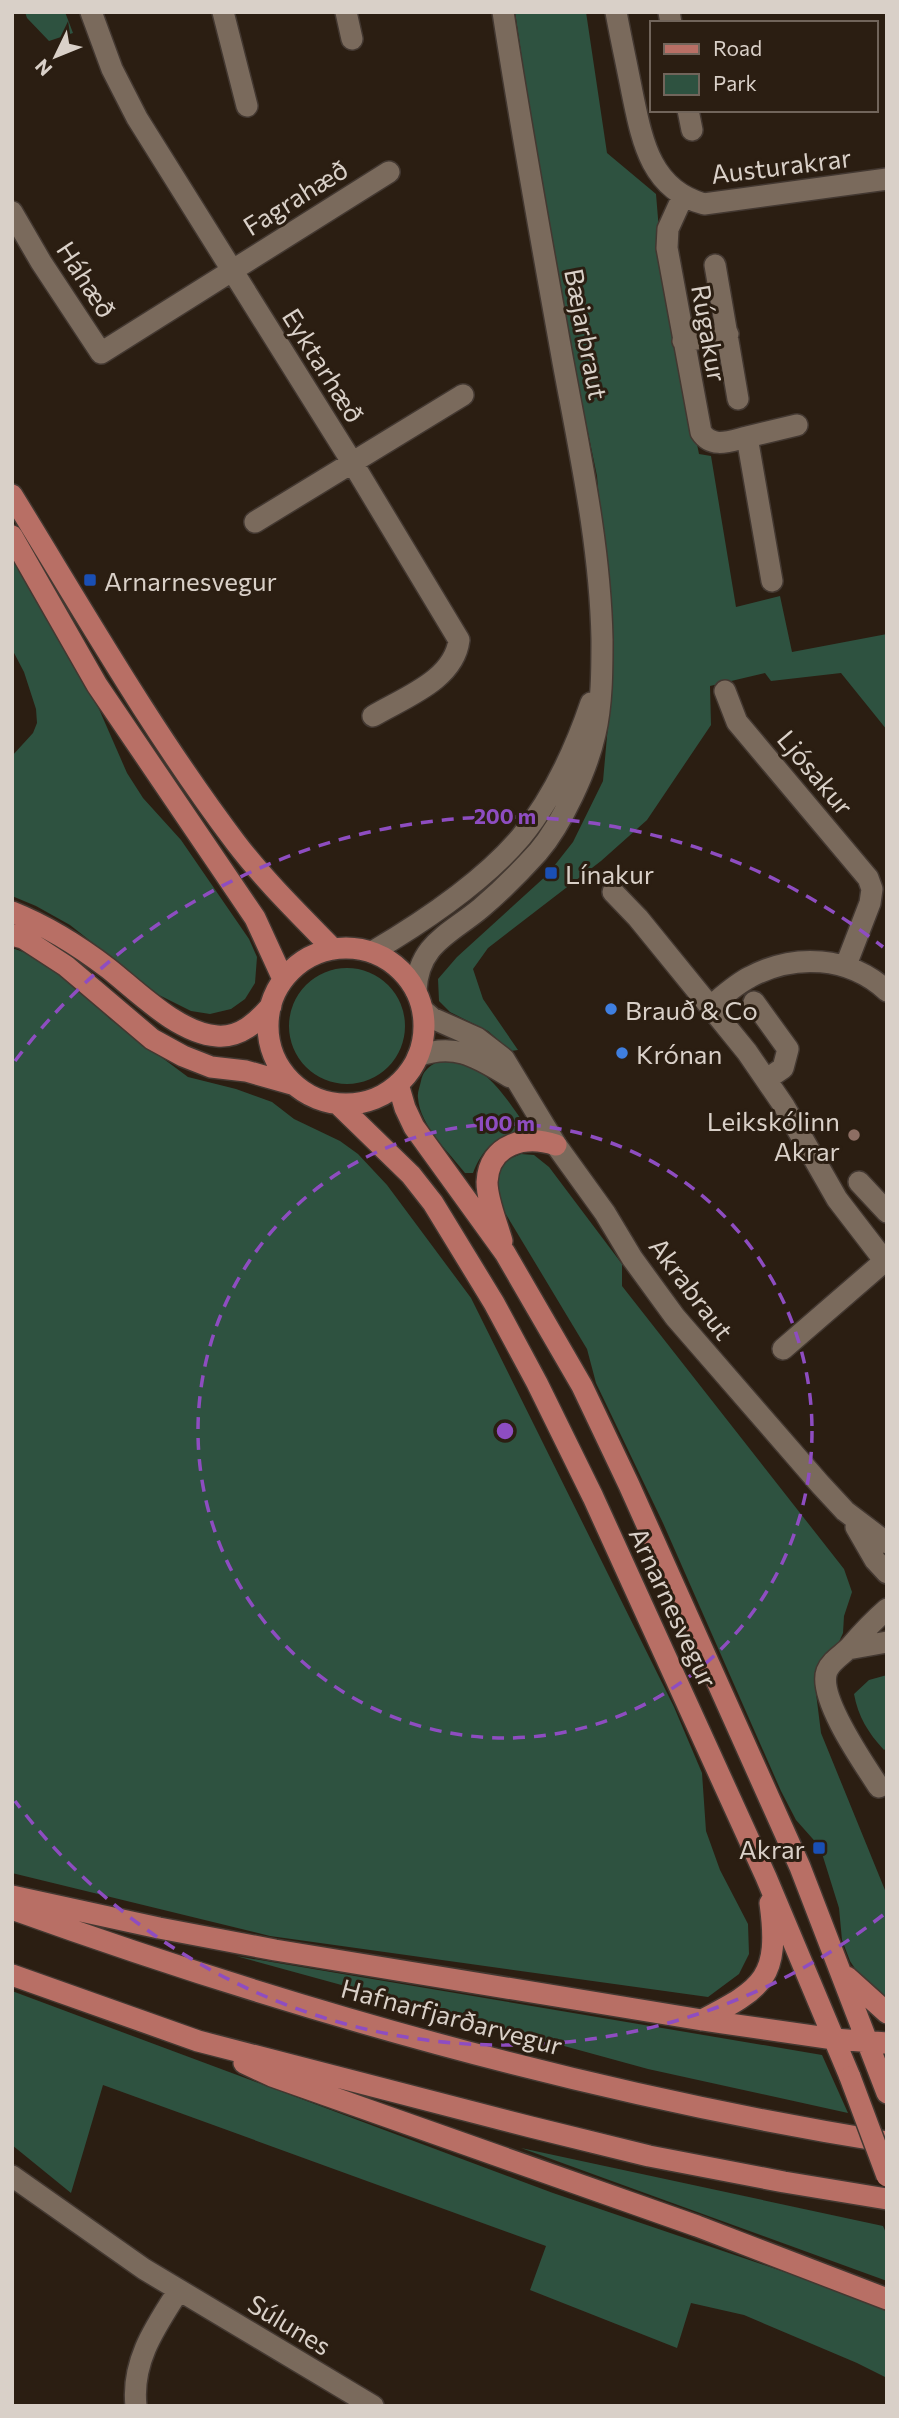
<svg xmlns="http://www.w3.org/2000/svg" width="899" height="2418" font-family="Commissioner,sans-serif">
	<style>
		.green { fill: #2e5240 }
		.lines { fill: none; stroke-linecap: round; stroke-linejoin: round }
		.minor-casing { stroke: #433831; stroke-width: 24 }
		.major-casing { stroke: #433831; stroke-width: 24 }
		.minor { stroke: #7a6a5c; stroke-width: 21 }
		.major { stroke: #b86f65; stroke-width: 21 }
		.major-bridge-casing { stroke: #433831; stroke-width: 24; stroke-linecap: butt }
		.major-bridge { stroke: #b86f65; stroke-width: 21 }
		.ring { fill: none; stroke: #8e4dc1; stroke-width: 3.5; stroke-dasharray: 12 9 }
		.transit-dot { fill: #1a4fb4; stroke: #2b1e12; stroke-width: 2.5 }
		.shop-dot { fill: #3f7fe0; stroke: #2b1e12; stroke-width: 2.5 }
		.education-dot { fill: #8d6e63; stroke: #2b1e12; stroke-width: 2.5 }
		.labels { text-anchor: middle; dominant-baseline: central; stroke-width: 6; stroke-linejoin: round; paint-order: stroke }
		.street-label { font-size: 26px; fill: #d9d0c8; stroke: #2b1e12 }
		.poi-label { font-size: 26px; fill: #d9d0c8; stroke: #2b1e12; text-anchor: start }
		.centre { fill: #8e4dc1; stroke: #2b1e12; stroke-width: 3.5 }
		.ring-label { font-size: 21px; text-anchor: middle; font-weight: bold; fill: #8e4dc1; stroke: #2b1e12; stroke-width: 6; stroke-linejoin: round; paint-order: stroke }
	</style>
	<rect width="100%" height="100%" fill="#2b1e12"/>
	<path class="green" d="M25 12H65L73 33 49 41 27 18Z
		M515 12H586L607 153 656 194 663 279 699 454 711 456 736 607 780 596 792 652 887 634V730L841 673 771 681 765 673 710 686 711 725 647 820 601 861 488 948 473 969 483 999 518 1050 511 1051 488 1031 450 1012 439 1001 438 979 457 957 547 875 573 842 603 781 613 669 597 476 551 254Z
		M12 550 99 709 127 773 143 798 181 840 249 939 257 957 255 983 245 999 231 1009 210 1014 191 1011 159 995 70 925 36 906 12 896V756L33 733 37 723 36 709 24 672 12 649Z
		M12 948 43 959 75 985 110 1019 188 1077 236 1089 272 1102 294 1119 340 1141 358 1154 387 1185 471 1298 674 1707 702 1773 706 1831 720 1870 748 1924 749 1954 739 1974 708 1997 270 1936 12 1873Z
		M289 1026a58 58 0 1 1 116 0a58 58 0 1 1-116 0Z
		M454 1057C491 1072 505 1096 527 1128L523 1133C496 1134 482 1150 473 1173H465C449 1152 420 1126 418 1098 417 1093 420 1086 421 1081 424 1065 440 1060 454 1057Z
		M521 1154 534 1155 549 1167 622 1264V1286L844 1569 852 1592 844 1616 843 1633 816 1693 821 1733 887 1895V2005L865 1984 850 1961 842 1940 839 1908 820 1847 796 1820 781 1791 663 1523 596 1383 587 1349 501 1206 496 1192 499 1167 509 1159Z
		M887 1675V1748L884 1750C868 1733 858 1716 854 1694L869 1680Z
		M236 1956 822 2055 848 2113 648 2069Z
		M12 1991 553 2193 808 2280 887 2311V2378L857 2363 744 2315 691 2303 677 2348 530 2290 546 2246 103 2085 71 2193 12 2145Z
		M521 2148 883 2226 887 2235V2281Z"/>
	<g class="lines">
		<g class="minor-casing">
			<path id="minor" d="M91 12 112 69 137 118 352 462 459 640C454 680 405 697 373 716
				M223 12 247 106
				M346 12 352 39
				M616 12C621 39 627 66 632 92 642 140 650 189 704 204L887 179
				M669 12 671 23
				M688 110 692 130
				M683 196 668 229 667 248 701 432C712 449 730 441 747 437
				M12 212 41 262 101 353 389 172
				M715 265 738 399
				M683 341 728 334
				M255 522 463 395
				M772 581 747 437 797 425
				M725 691 737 722 868 878 872 889 870 903 846 965
				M613 892 638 918 747 1052 784 1106 837 1199 887 1264
				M372 952C423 922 483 882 521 837 552 799 575 750 591 703
				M416 991C418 944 450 934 481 908 501 891 520 872 538 852 562 824 587 770 595 734 602 704 602 670 602 639 600 545 580 454 563 362 542 245 521 129 503 12
				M754 1002 788 1049 783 1068 767 1079
				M711 1006C723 996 736 984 750 977 795 953 849 956 887 991
				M423 1010 432 1018 477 1038 504 1059 556 1145 605 1213 632 1258 675 1317 820 1484 845 1511 887 1543
				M418 1056C456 1042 478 1058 510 1077
				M859 1182 887 1212
				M783 1349 887 1259
				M856 1527 875 1560 887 1573
				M848 1649 887 1642
				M879 1787C864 1764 817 1697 827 1671 831 1661 842 1655 849 1648 861 1634 873 1621 887 1609
				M12 2176 144 2269 373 2406
				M136 2406C131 2361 156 2326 179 2290"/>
		</g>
		<g class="major-casing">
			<path id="major" d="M12 495C84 612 153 733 236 843 265 881 300 915 333 949
				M12 536 97 685 255 918 283 979
				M12 912C47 926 79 946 109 969 138 992 178 1033 217 1036 240 1038 257 1022 271 1006
				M12 935 23 938 66 966 152 1039 183 1056 211 1067 246 1071 295 1085
				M268 1026a78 78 0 1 1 156 0a78 78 0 1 1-156 0Z
				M398 1084 405 1108 414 1127 505 1253 582 1386 629 1485 800 1867 887 2093
				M338 1104 411 1175 433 1203 494 1303 537 1383 593 1497 766 1877 850 2077
				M502 1241C497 1223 487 1200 487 1182 489 1143 526 1135 556 1145
				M12 1896 159 1928 275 1950 702 2020 834 2039 887 2043
				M12 1909C296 2011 589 2094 887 2142
				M12 1975 198 2041 531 2127 649 2156 784 2182 887 2199
				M847 1977 887 2013
				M702 2020C764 1988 780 1977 770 1903
				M244 2063 272 2076 697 2226 887 2299"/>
		</g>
		<use href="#minor" class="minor"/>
		<use href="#major" class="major"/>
		<g class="major-bridge-casing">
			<path id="major-bridge" d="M850 2077 887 2176"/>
		</g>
		<use href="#major-bridge" class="major-bridge"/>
	</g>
	<g class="ring">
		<circle cx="505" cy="1431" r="307"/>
		<path d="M883 1915A614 614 0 0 1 15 1801M15 1061A614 614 0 0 1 883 947"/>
	</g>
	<g class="transit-dot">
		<rect x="83" y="573" width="14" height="14" rx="3.5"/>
		<rect x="544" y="866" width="14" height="14" rx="3.5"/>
		<rect x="812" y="1841" width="14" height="14" rx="3.5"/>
	</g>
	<g class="shop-dot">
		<circle cx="611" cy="1009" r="7"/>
		<circle cx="622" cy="1053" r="7"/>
	</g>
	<circle class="education-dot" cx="854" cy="1135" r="7"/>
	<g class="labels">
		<g class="street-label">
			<text transform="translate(781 165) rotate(-7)">Austurakrar</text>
			<text transform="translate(295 197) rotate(-32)">Fagrahæð</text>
			<text transform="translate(87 279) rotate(57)">Háhæð</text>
			<text transform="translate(710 333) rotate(80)">Rúgakur</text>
			<text transform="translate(587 334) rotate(79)">Bæjarbraut</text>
			<text transform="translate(324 365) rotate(58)">Eyktarhæð</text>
			<text transform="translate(816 772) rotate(50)">Ljósakur</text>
			<text transform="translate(692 1288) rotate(53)">Akrabraut</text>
			<text transform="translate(674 1607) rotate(65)">Arnarnesvegur</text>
			<text transform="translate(452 2016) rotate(15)">Hafnarfjarðarvegur</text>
			<text transform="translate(290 2324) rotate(31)">Súlunes</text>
		</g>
		<g class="poi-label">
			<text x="104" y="580">Arnarnesvegur</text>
			<text x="565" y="873">Línakur</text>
			<text x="625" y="1009">Brauð &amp; Co</text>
			<text x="636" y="1053">Krónan</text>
			<text x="840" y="1120" text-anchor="end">Leikskólinn<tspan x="840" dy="30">Akrar</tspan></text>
			<text x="805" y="1848" text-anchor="end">Akrar</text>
		</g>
	</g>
	<circle cx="505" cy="1431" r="10" class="centre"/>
	<g class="ring-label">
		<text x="505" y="824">200 m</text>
		<text x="505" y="1131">100 m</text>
	</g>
	<rect width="899" height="2418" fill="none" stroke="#d9d0c8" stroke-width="28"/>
	<rect x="650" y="21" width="228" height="91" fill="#2b1e12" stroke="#71655b" stroke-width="2"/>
	<rect x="664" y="44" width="35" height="10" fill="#b86f65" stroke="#71655b" stroke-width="2"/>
	<text x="713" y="56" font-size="21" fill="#d9d0c8">Road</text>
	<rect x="664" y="74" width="35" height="21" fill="#2e5240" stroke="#71655b" stroke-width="2"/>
	<text x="713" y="91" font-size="21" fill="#d9d0c8">Park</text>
	<g transform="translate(56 56) rotate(227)" stroke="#2b1e12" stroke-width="5" paint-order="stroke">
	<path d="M0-5L12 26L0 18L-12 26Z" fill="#d9d0c8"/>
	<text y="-10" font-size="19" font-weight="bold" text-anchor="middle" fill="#d9d0c8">N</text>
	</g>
</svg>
